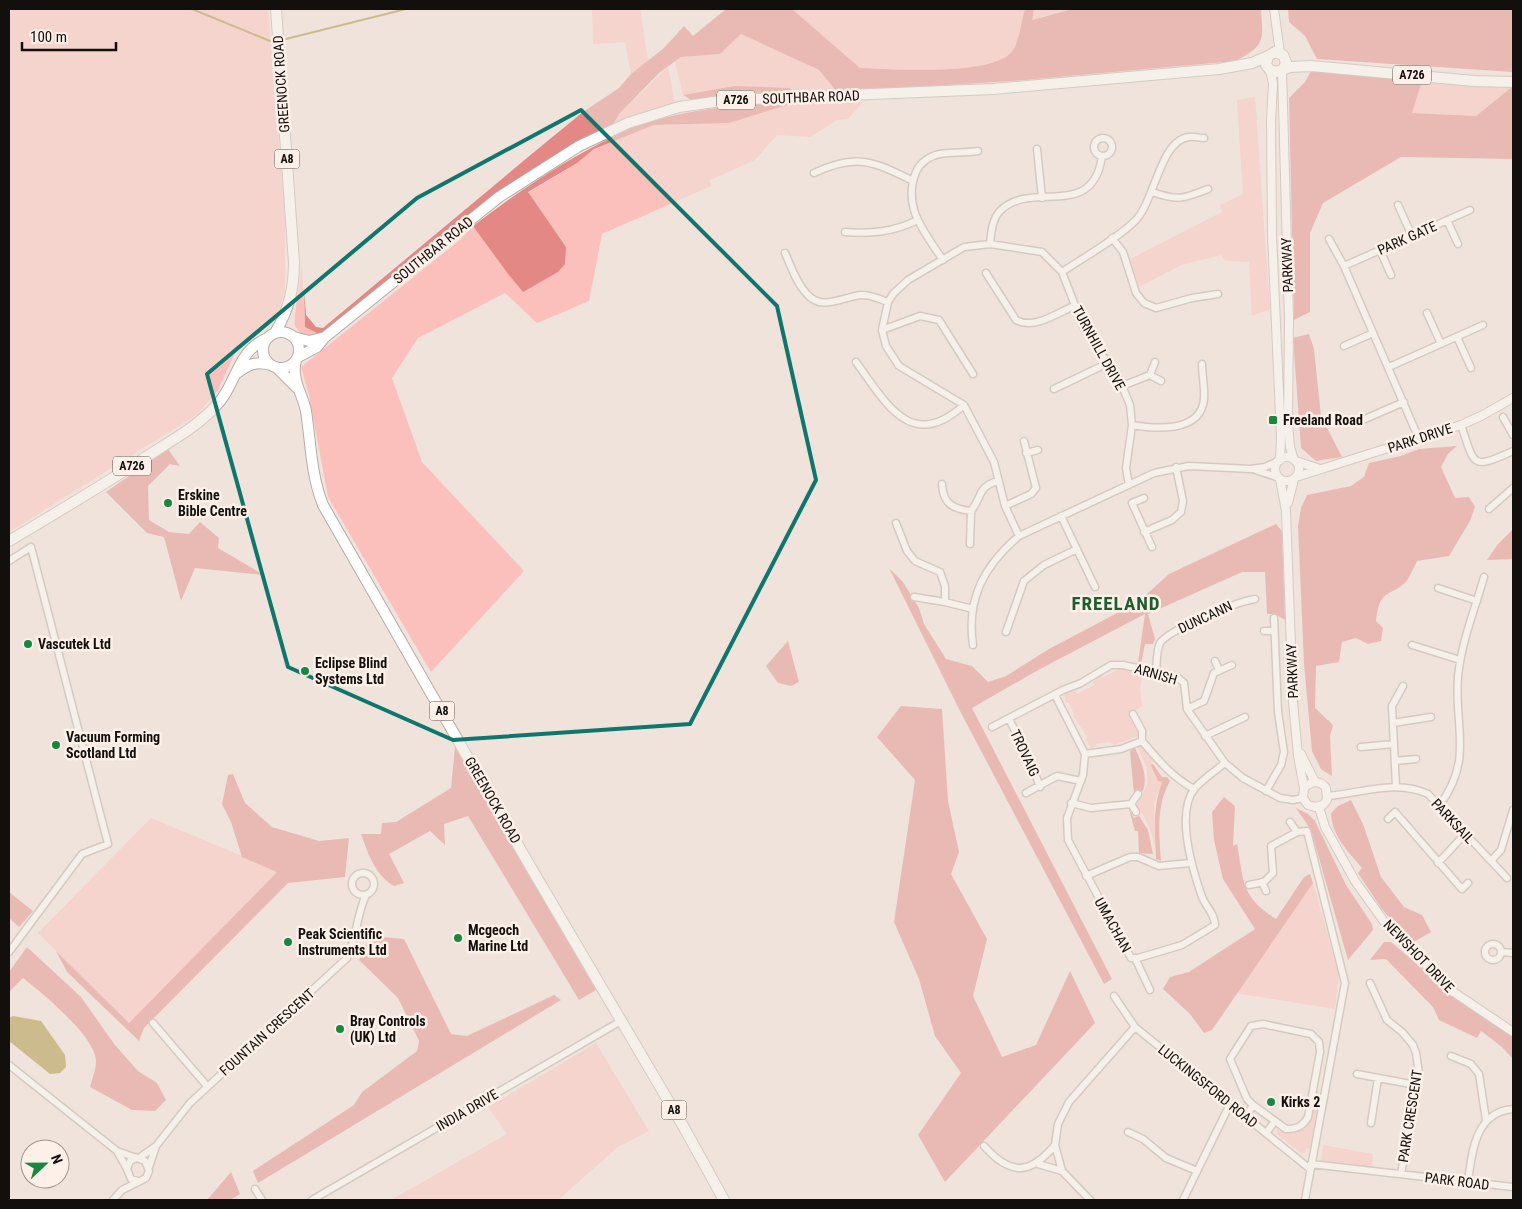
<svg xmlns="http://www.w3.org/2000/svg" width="1522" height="1209" viewBox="0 0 1522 1209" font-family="'Roboto Condensed',sans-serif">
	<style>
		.green { fill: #fbc0bc }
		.forest { fill: #e38884 }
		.water { fill: #a28b2f }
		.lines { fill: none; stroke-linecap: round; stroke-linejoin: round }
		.stream { stroke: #a28b2f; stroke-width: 2 }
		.minor-casing { stroke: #b7aca4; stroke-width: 9 }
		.tertiary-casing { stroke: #b7aca4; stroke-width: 10 }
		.primary-casing { stroke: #b7aca4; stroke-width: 12 }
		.minor { stroke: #fff; stroke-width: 6 }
		.tertiary { stroke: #fff; stroke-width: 8 }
		.primary { stroke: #fff; stroke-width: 10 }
		.marked { fill: none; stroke: #0f766e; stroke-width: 4; stroke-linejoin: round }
		.poi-dot { fill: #18873f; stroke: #fcf0e8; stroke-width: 2 }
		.labels { text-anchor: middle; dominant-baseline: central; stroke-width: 5; stroke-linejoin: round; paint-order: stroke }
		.shield { fill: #fcf0e8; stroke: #58524e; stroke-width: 1 }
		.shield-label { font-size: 12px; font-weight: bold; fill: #120f0c }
		.street-label { font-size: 14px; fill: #120f0c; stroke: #fcf0e8 }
		.poi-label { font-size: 14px; font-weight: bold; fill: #120f0c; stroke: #fcf0e8; text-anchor: start }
		.district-label { font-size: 19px; font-weight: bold; letter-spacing: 1px; fill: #1d5e2f; stroke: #fcf0e8 }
	</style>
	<rect width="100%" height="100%" fill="#efe3db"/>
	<path class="green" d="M9,9H268L285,218V291L277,316L238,346L218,390L198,414L9,532Z
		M592,9H640L648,61L631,74L625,42L593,44Z
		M792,9H1025C1021,21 1020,39 1013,50C996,77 891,69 860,68Z
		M1034,9H1073L1031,20Z
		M741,34L819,70L837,92L796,93L734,86L683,95L675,62L681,57L720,54Z
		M668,67L675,104L612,127L619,114Z
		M1422,81L1513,85V86L1476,116L1411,113Z
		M1255,97L1270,309L1252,316L1249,262L1225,261L1222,255L1181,265L1139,287L1130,259L1222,212L1220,205L1243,194L1237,100Z
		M863,102L848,119L837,120L810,137L777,135L755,160L710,180L711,186L602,234L589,301L537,323L505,293L418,338L392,378L422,462L524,571L431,672L328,497L309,395L301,367L460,240L473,226L508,274L523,292L566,247L528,193L577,163L594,149L654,125L729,123L794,103Z
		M302,264L305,327L321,335L310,339C305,335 298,332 295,326C293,320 301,275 302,264Z
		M1121,668L1142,675L1140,687L1142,706L1129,715L1141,735L1114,745L1110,742L1097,743L1094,748H1091L1086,740L1087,736L1073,716L1074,714L1069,703H1066L1064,693L1074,691L1077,694L1094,685L1093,682L1100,676L1104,677Z
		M1141,745L1153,760L1152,766L1162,782L1154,803L1155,845L1148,824L1137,805L1147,785V768L1137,747Z
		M151,818L278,871L129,1023L38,933Z
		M1313,883L1339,975L1335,1009L1235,993Z
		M596,1043L649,1131L618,1147L558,1200H391L507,1134L488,1107Z
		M1317,1088L1320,1096L1310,1149L1306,1148L1305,1153H1301L1278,1135L1277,1130L1293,1133L1307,1126L1313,1111Z
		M1323,1145L1373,1154L1372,1168L1321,1162Z"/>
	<path class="forest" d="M726,9H792L860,68C891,69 996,77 1013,50C1020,39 1021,21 1025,9H1034L1032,20L1073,9H1261C1263,40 1266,45 1236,61L1012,81L837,92L819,70L741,34L720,54L681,57L659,73L619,114L612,127L554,157L479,206L331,329L321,335L305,327L304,288L306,315L316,327L323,328L539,148L583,112L619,88L631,74L664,48L684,26L693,36Z
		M1288,9H1513V72L1317,59L1305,36L1289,22Z
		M1311,71L1422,81L1412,113L1476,116L1513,86V159L1401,157L1323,203L1310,233V312L1294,320L1289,98L1305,82Z
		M734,86L789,88L796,93L693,101L683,95Z
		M794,103L729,123L654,125L594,149L577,163L528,192L566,247L565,264L558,272L523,292L508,274L473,226C513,196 552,168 597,145C608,139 619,132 630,128C683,109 738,104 794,103Z
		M1309,334L1314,349L1321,416L1342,457L1316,461L1301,448L1293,338Z
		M1457,446L1448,454L1441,467L1455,498L1469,497L1475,507L1470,521L1449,556L1417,561C1414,567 1411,574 1408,579C1394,598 1379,585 1376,621L1383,628L1381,641L1368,644L1356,638L1342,642L1339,662L1316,666L1315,708L1333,725L1330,736L1332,776L1321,769L1312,751L1304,664L1298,526L1301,508L1307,495L1351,486L1364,477L1369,463L1401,456L1419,449Z
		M168,449L180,466L170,464L148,486L149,520L169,532L189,534L200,522L219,538L218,548L264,575L195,568L181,601L164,537L147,533L106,492Z
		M1276,524L1282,531L1285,620L1275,614H1267L1265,572H1242L1148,614L1155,639L1153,644H1145L1141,664L1138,663L1145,614L1040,669L972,708L1112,979L1104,984L960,711L889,568L903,582L919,608L924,624L946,659L972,666L988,682L1006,676L1049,649L1138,602L1169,574Z
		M1513,529V559L1487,560L1498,544Z
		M788,641L799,682L791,686L778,683L766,666Z
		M901,706L942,709L948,801L959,852L951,874L987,939L973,996L1002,1057L1036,1045L1070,971L1095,1023L945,1182L918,1135L961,1073L935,1036L919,979L894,922L915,780L877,737Z
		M455,747L596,990L579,1000L468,816L444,824L445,845L430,831L389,854L404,883L394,886C376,876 368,854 361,834H381L382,823L396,822L451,788Z
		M1135,748C1141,761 1150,780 1141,794L1137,792L1134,794L1130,751Z
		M1153,764L1162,777H1167L1170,781C1156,806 1159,833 1161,861L1156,859C1155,829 1152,811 1162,782L1158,781L1151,765Z
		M233,774L245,803L272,827L319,841L349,838L345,877L288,883L144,1028L139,1041L67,972L56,951L129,1023L277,872L242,857L231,822L222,804L228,775Z
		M1224,797L1235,806L1233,846L1237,844C1244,882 1241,897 1276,919L1304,877L1310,874L1313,883L1212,1030L1204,1033L1190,1014L1163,989L1170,977L1189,972L1255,929L1223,879L1214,840L1212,812Z
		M1351,800L1363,824L1381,877L1404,907L1422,915L1431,932L1412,943L1381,908L1358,873L1362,868C1347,850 1332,836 1331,813L1338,806Z
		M1296,808L1308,814L1315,821L1346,885L1372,924L1373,930L1348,960L1311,830Z
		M1129,809L1134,818L1139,816L1148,830L1153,854L1139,853L1138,831H1135Z
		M9,892L33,911L19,927L9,918Z
		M371,936L404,939L451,1034L467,1036L554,995L561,1000L258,1183L253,1171L354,1105L362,1092L417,1051L419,1041L398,998L359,960Z
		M1384,942H1391L1459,1000L1513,1033V1059L1502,1047L1481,1031L1477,1038L1439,1020L1433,1007L1386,959L1370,960Z
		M27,947L81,997L115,1045L138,1071L157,1083L166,1100L155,1111L132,1110L90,1087C92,1080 96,1069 96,1061C96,1037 41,992 23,978L9,992V972Z
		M231,1172L240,1194L230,1200H207Z"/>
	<path class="water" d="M13,1016L41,1021L65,1055L66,1067L60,1073L50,1074L9,1041V1018Z"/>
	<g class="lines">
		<path class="stream" d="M192,9L270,41H275
			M282,40L406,9"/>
		<defs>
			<path id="minor" d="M1094 147a9 9 0 1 1 18 0a9 9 0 1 1-18 0Z
				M1037,149L1042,198
				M814,173C856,153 873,161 913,181
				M1152,192C1178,201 1183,199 1208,189
				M1398,205L1412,236
				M1447,220L1458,244
				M845,232C872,234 893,232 918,220
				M1112,238L1123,252L1136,293L1144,303L1156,308L1192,298L1218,294
				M1329,239L1344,266L1419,439
				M990,244C991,234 992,219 1000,211C1031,179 1093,222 1102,156
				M1380,250L1391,275
				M785,253C791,266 796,283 807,294C822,312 844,296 862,295C872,295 879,299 888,302
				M943,260C924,232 902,206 916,172C920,163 929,156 940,154C952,152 965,153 978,151
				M1344,266L1470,210
				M1062,272C1086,256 1114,241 1135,221C1155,201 1160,140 1189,137C1194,136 1199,138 1204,138
				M986,273L1016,320C1034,330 1057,313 1074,306
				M1427,313L1441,344
				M882,330L920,316L939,320L973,374
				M1457,337L1471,368
				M1344,346L1373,333
				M856,362C886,403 911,453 964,405
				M1389,367L1483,325
				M1150,375L1161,381
				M1122,386L1150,375L1155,362
				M1054,389L1108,363
				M1503,417L1513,435
				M1358,422L1404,402
				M1132,425C1155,429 1201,433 1204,399C1205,388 1202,375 1202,364
				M1461,425C1475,466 1471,470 1513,451
				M1026,453L1038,450
				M1255,470L1277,477
				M942,484C943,504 953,509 971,511C983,496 977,487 998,481
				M1144,498L1132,503L1152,547
				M1005,506L1031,494L1036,488L1024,441
				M1489,509L1513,488
				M1061,516L1095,587
				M896,523L907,551L915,561L940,572L945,586V602L973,609
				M1144,532L1172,520L1181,512L1183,501L1176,467
				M1019,536L1005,506L994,462L964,405L899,366L886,346L882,330L888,302L893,294L908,280L964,247L990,244L1042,252L1062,272L1083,326L1095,346L1117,374L1130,405L1132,425L1126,468L1129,485
				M970,544L971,511
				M9,561L31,547L108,844L82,854L9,952
				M1438,588L1477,601
				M914,597L945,602
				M1264,631H1274
				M1006,632L1024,581L1044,565L1077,549
				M973,645C966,598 985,565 1019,536L1154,473L1189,466L1251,469L1265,467L1278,461
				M1412,645L1460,660
				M1215,661L1219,670
				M1156,674C1157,665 1156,651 1160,643C1168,630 1239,601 1255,599
				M1055,695L1085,754L1083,775L1067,818L1068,840L1131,958H1138L1182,945L1215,925C1215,914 1206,907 1202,897C1193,871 1175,813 1195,788C1203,779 1215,771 1225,763
				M1187,709L1204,701L1214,673L1232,665
				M1133,714L1142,731V741
				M1009,719L1031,762L1040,787
				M1393,723L1431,717
				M992,727L1063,690L1081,683L1111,665H1123L1177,677L1184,683L1187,709L1225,763L1243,778L1280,798L1293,800L1303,798
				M1205,736L1245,717
				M1361,747L1394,744
				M1085,754L1121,749L1142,741C1159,761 1172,777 1194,789
				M1395,761L1416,759
				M1396,786L1392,706L1403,686
				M1266,791L1281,765L1284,752L1278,712L1274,618
				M1026,793L1057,776L1081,781
				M1328,796C1362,793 1396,779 1428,794L1507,878
				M1071,803L1091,808L1131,804
				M1439,806C1474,760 1454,727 1458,677C1461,643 1475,609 1484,577
				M1136,812L1131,804L1138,794
				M1388,819L1395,812L1462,889L1468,883
				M1290,822L1297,832
				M1491,861L1501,850L1513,810
				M1438,863L1465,834
				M352 884a11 11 0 1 1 22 0a11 11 0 1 1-22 0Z
				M1086,876L1130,857H1138L1159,866L1190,863
				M1262,882L1266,891
				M1249,885L1264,882L1273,873L1271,846L1297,832L1307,831L1345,983L1305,1200
				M1485 952a8 8 0 1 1 16 0a8 8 0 1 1-16 0Z
				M1502,952L1513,953
				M1135,958L1150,990
				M1370,983L1387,1020L1402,1032L1413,1045L1416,1053L1419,1073L1401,1174
				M1114,996L1135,1027L1310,1169
				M153,1023L207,1086
				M1451,1056L1471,1064L1479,1074L1486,1120
				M9,1065L117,1151L145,1161L149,1171L146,1178L122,1190L113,1200
				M1357,1074L1416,1085
				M1246,1116L1253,1105L1247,1099L1230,1059L1251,1026L1263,1024L1311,1034L1319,1042L1320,1052L1308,1117C1303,1126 1297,1129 1286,1129L1253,1105
				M1371,1123L1378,1078
				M1128,1132L1143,1139L1166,1158L1197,1171
				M1266,1133L1275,1121
				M984,1146C1011,1176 1030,1175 1055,1145
				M117,1151L127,1169
				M136,1158L130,1161L127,1169L131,1179L138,1181
				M139,1158L156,1146
				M1038,1164L1062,1171
				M1311,1164L1513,1187
				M149,1167L156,1146L190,1103L347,958C357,938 356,916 366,895
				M1468,1182C1472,1152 1475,1112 1513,1109
				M255,1189L262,1200
				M312,1200L621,1021
				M1090,1200L1062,1171L1055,1145L1058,1124L1069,1102L1135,1027
				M1183,1200L1230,1104"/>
			<path id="tertiary" d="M1274,9L1280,53
				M1270,70L1273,83L1271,120L1272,235L1281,437L1280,460
				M1282,70L1289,319L1288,423L1290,447L1294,460
				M1275 469a12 12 0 1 1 24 0a12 12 0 1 1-24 0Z
				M1296,461L1320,469
				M1296,477L1461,425L1481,416L1513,398
				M1280,479L1286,511L1293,702L1298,756L1304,788L1303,798L1308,805L1315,807L1323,805L1327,800L1326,788C1320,780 1311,781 1304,788
				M1288,503L1294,479
				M1301,754L1315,782
				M1319,807L1325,827L1355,881L1388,927L1452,991L1513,1032"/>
			<path id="primary" d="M1284,68L1286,62L1283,55L1275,52L1268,56L1266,65L1270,70L1276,72L1290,67L1311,66L1474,81L1513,82
				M263 350a18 18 0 1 1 36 0a18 18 0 1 1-36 0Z
				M275,333C289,309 294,289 294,262L276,9
				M294,337L309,341L325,337
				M298,357L317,347L325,337L499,197L579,146L628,123L679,107L728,100L993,89L1219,69L1252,63L1268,56
				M296,360C291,380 302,392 306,411C311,444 311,475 323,505L530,866L682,1124L724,1200
				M276,367L297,388
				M237,373C249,364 256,361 271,365
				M9,541C56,513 103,485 149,455C171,441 196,427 214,408C237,386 236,350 268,338"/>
		</defs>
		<use href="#minor" class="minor-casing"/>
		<use href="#tertiary" class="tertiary-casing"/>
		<use href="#primary" class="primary-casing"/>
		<use href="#minor" class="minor"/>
		<use href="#tertiary" class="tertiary"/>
		<use href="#primary" class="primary"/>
	</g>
	<path d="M0 0H1522V1209H0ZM581,110L777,306L816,480L690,724L453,740L288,667L207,374L417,198Z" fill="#efe3db" fill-opacity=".55" fill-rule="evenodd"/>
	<path class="marked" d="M581,110L777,306L816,480L690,724L453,740L288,667L207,374L417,198Z"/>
	<g class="poi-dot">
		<rect x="1268" y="415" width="10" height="10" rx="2.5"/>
		<circle cx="168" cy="503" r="5"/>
		<circle cx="28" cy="644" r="5"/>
		<circle cx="305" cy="671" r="5"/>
		<circle cx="56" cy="745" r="5"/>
		<circle cx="458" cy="938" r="5"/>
		<circle cx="288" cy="942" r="5"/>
		<circle cx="340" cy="1029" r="5"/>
		<circle cx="1271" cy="1102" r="5"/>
	</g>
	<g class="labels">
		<g class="shield">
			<rect x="1393" y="65.5" width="38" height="19" rx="4"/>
			<rect x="717" y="90.5" width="38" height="19" rx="4"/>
			<rect x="274.5" y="149.5" width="25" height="19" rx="4"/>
			<rect x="113" y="456.5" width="38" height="19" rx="4"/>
			<rect x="429.5" y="701.5" width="25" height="19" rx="4"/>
			<rect x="661.5" y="1100.5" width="25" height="19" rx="4"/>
		</g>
		<g class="shield-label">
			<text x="1412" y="75">A726</text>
			<text x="736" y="100">A726</text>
			<text x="287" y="159">A8</text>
			<text x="132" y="466">A726</text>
			<text x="442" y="711">A8</text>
			<text x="674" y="1110">A8</text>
		</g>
		<g class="street-label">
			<text transform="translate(281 84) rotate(-94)">GREENOCK ROAD</text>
			<text transform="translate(811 97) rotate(-2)">SOUTHBAR ROAD</text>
			<text transform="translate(1407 238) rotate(-24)">PARK GATE</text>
			<text transform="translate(433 250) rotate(-39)">SOUTHBAR ROAD</text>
			<text transform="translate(1287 265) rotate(-92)">PARKWAY</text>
			<text transform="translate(1099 348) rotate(61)">TURNHILL DRIVE</text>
			<text transform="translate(1420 438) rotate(-18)">PARK DRIVE</text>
			<text transform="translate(1205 617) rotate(-25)">DUNCANN</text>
			<text transform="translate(1292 671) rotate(-92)">PARKWAY</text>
			<text transform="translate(1156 674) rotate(16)">ARNISH</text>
			<text transform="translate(1025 753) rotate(65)">TROVAIG</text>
			<text transform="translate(493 800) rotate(60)">GREENOCK ROAD</text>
			<text transform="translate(1453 821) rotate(47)">PARKSAIL</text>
			<text transform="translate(1113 925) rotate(61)">UMACHAN</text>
			<text transform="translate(1419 956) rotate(46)">NEWSHOT DRIVE</text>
			<text transform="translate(267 1032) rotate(-42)">FOUNTAIN CRESCENT</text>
			<text transform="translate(1208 1086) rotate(39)">LUCKINGSFORD ROAD</text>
			<text transform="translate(467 1110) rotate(-30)">INDIA DRIVE</text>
			<text transform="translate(1410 1116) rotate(-81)">PARK CRESCENT</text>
			<text transform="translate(1457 1181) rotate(7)">PARK ROAD</text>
		</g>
		<g class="poi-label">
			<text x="1283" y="420">Freeland Road</text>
			<text x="178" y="495">Erskine<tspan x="178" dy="16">Bible Centre</tspan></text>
			<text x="38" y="644">Vascutek Ltd</text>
			<text x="315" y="663">Eclipse Blind<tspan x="315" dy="16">Systems Ltd</tspan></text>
			<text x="66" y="737">Vacuum Forming<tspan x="66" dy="16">Scotland Ltd</tspan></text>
			<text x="468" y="930">Mcgeoch<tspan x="468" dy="16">Marine Ltd</tspan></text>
			<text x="298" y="934">Peak Scientific<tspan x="298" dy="16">Instruments Ltd</tspan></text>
			<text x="350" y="1021">Bray Controls<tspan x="350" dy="16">(UK) Ltd</tspan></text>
			<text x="1281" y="1102">Kirks 2</text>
		</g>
		<g class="district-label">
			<text x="1116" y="603">FREELAND</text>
		</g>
	</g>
	<rect width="1522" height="1209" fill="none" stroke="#120f0c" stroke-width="20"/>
	<g transform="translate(45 1164) rotate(68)"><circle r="24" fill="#fcf0e8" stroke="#9e9690"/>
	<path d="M0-4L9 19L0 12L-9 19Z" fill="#18873f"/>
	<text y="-8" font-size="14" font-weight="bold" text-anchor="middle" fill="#120f0c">N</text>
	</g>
	<path d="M22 42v8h94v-8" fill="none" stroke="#120f0c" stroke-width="2.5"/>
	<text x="30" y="42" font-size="15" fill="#120f0c" stroke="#fcf0e8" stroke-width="4" paint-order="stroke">100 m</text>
</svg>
